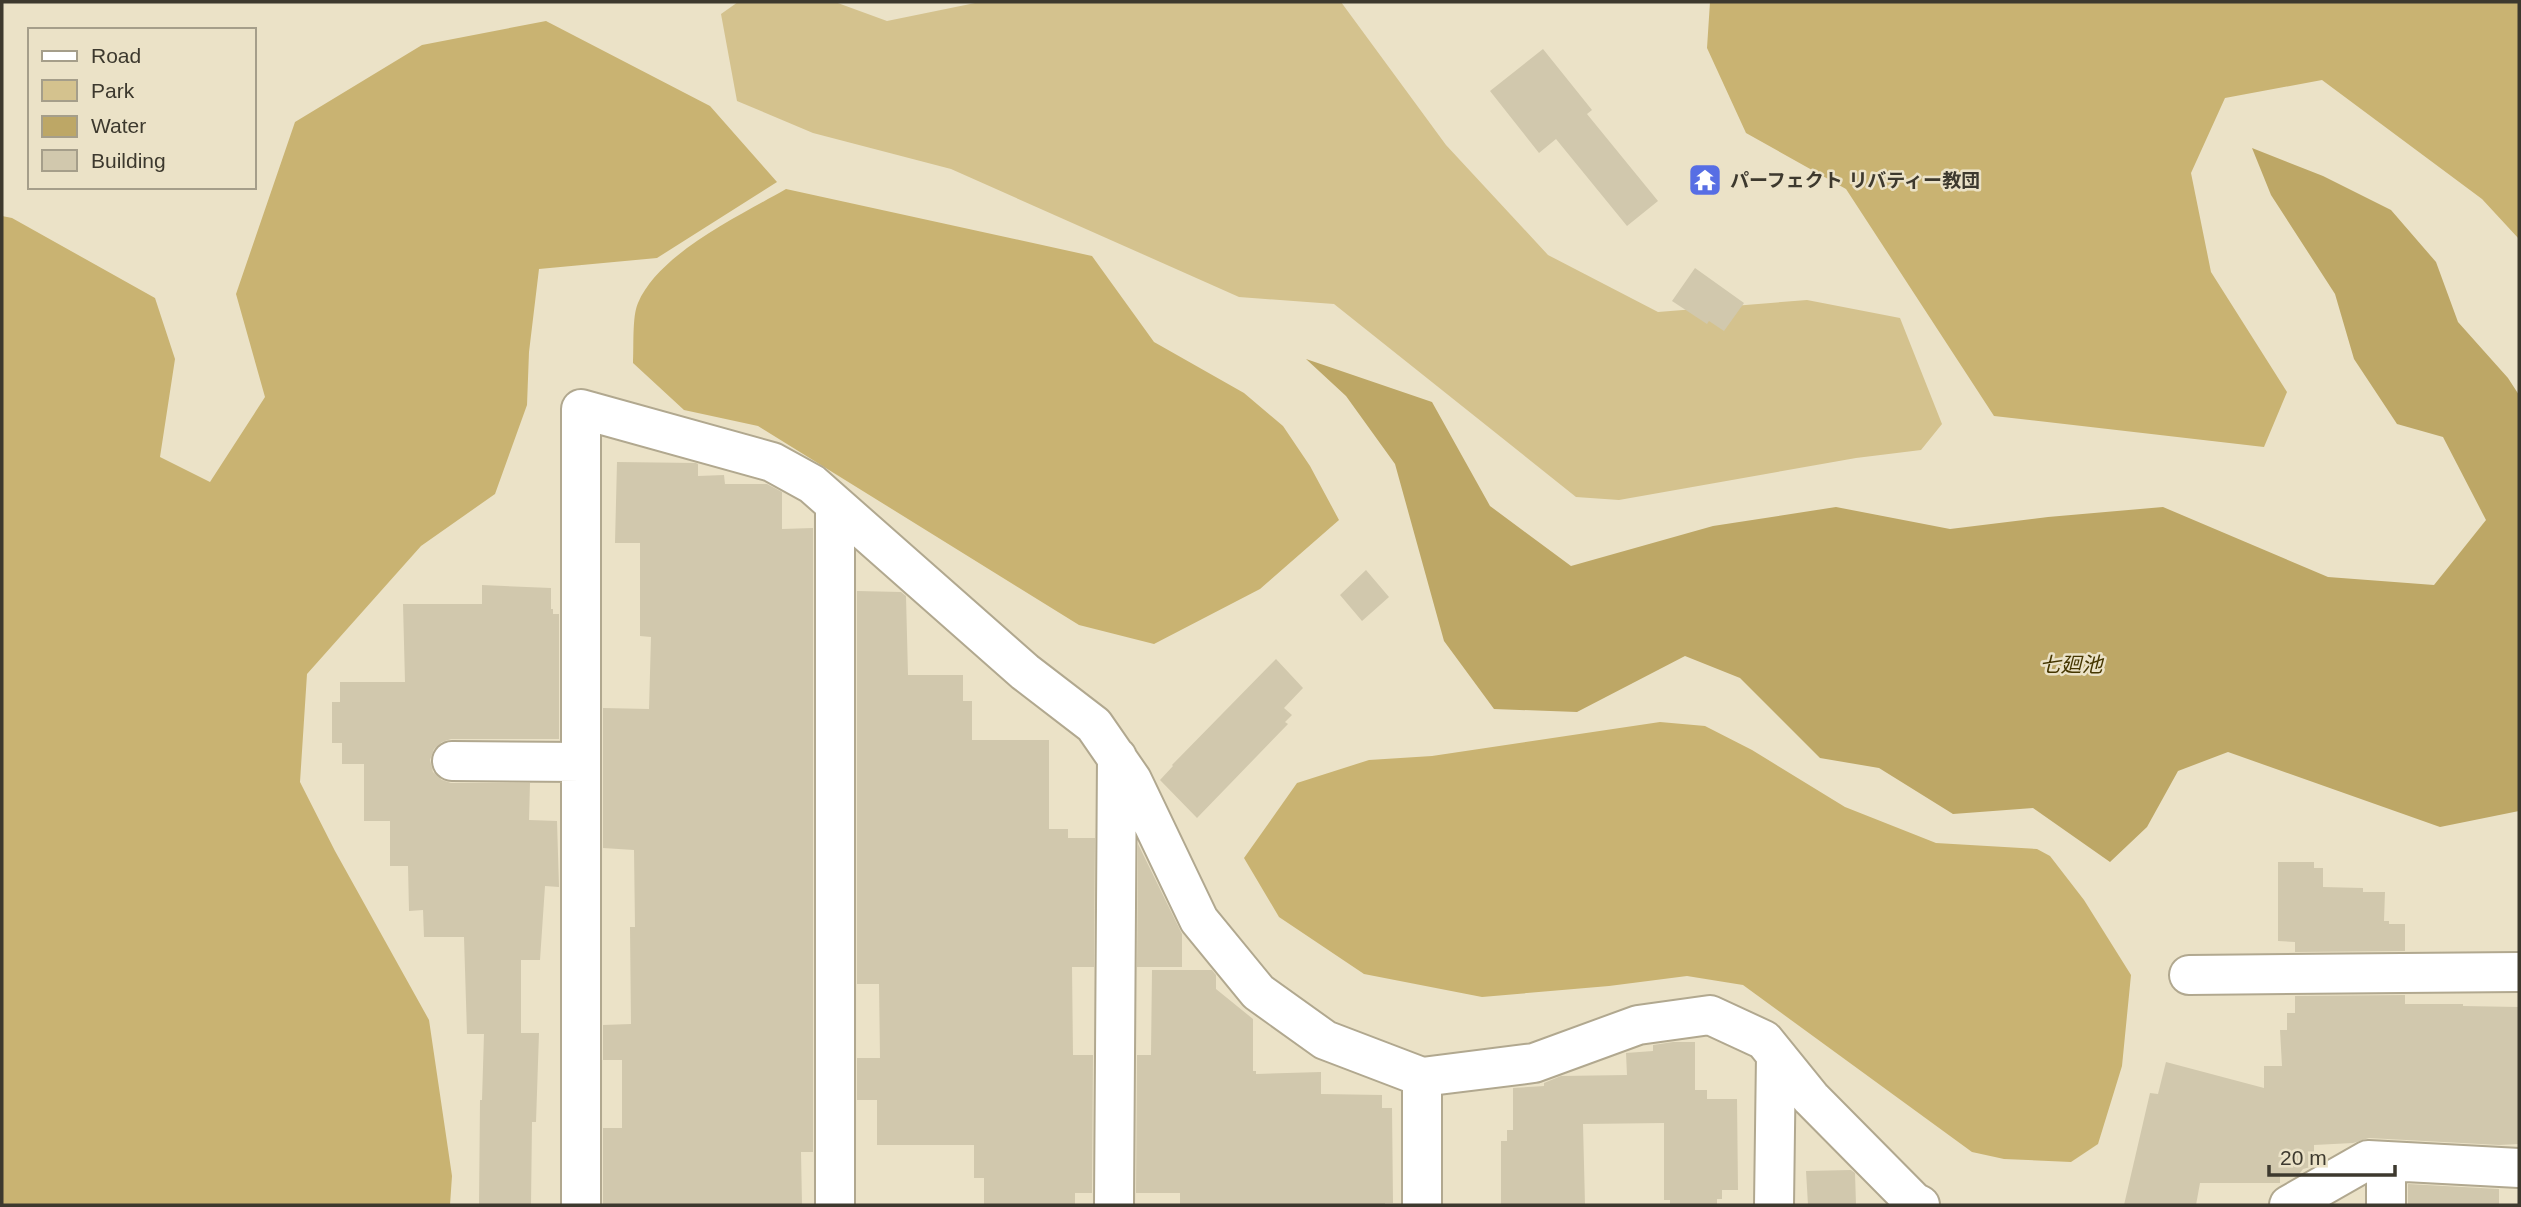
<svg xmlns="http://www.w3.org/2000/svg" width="2521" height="1207" viewBox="0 0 2521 1207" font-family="Helvetica,'Noto Sans JP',sans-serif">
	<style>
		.green { fill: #d4c28e }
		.forest { fill: #c9b372 }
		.water { fill: #bda766 }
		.building { fill: #d1c8ad }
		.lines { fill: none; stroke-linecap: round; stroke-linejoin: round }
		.minor-casing { stroke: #b1a88f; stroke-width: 42 }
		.minor { stroke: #fff; stroke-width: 38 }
		.labels { text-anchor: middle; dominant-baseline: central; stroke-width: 5; stroke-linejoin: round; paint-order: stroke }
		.poi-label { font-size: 19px; font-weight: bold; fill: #3d392e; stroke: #ebe2c7; text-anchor: start }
		.water-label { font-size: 21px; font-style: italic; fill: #453600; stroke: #ebe2c7 }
	</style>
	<rect width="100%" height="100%" fill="#ebe2c7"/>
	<path class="green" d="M738,2H835L887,21L980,2H1341L1446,145L1548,255L1658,312L1807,300L1900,318L1942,424L1921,450L1856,458L1619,500L1576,497L1334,304L1239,297L951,169L813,133L737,101L721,14Z"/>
	<path class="forest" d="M1710,2H2519V239L2482,199L2322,80L2225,98L2191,173L2211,272L2287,392L2264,447L1994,416L1846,189L1746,133L1707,48Z
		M546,21L710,106L777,182L657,258L539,269L529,352L527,405L495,494L421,546L307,674L300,782L335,851L429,1020L452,1176L450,1205H2V216L12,218L155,298L175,359L160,457L210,482L265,397L236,294L295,122L422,45Z
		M786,189L1092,256L1154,342L1244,393L1283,426L1310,466L1339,520L1260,589L1154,644L1079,625L758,426L684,410L633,363C634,347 632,316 638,303C659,253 741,215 786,189Z
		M1660,722L1705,726L1752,750L1845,807L1936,843L2037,849L2050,856L2084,900L2131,975L2122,1066L2098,1144L2071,1162L2004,1159L1972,1152L1743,985L1687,976L1609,986L1482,997L1364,974L1279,917L1244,858L1297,783L1369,760L1432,756Z"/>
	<path class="water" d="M2252,148L2323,176L2391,210L2436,262L2458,322L2508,378L2519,395V811L2440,827L2228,752L2178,771L2147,827L2110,862L2033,808L1953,814L1879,768L1820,758L1740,678L1685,656L1577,712L1494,709L1444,641L1395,464L1346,396L1306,359L1432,402L1490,506L1571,566L1713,526L1836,507L1950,529L2048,517L2163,507L2328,577L2434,585L2486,520L2443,437L2397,424L2354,359L2335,294L2271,195Z"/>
	<path class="building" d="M1543,49L1592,110L1587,114L1658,201L1627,226L1556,139L1539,153L1490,91Z
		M1695,268L1744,303L1724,331L1709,321L1707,324L1672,301Z
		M617,462L696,463L698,464V476L724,475L725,484H767L782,492V529L813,528V1152H801L802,1205H603V1128H622V1060H603V1025L631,1024L630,927H635L634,850L603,848V708L649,709L651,637L640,636V543H615Z
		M1366,570L1389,597L1362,621L1340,595Z
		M482,585L551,588V609H553V614H559V739H451L442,742L434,749L430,760L433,772L442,780L451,783H530L529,820L557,821L559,887L545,886L540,960H521V1033H539L536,1122H532L531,1205H479L480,1100H482L484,1034H467L464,937H424L423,910L409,911L408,866H390V821H364V764H342V743H332V702H340V682H405L403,604H482Z
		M857,591L901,592L906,596L908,675H963V701H972V740H1049V829H1068V838H1095L1094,967H1072L1073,1055H1093L1092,1193H1075V1205H984V1178H974V1145H877V1100H857V1058H880L879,984H857Z
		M1276,659L1303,688L1284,708L1292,715L1285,722L1288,724L1197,818L1160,780L1173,766L1172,765Z
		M1138,844L1182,934V967H1137Z
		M2278,862H2314V868H2323V887L2363,888V892H2385L2384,921H2389V924H2405V951L2295,952V942L2278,941Z
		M1152,970H1212L1216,975V989L1253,1019V1071H1256V1074L1321,1072V1094L1382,1095V1108H1392L1393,1203H1385V1205H1180V1193H1136L1137,1055H1151Z
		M2405,995V1004H2463V1006L2519,1007V1144L2499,1145L2369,1138L2353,1143L2314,1145V1166L2303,1169L2300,1173H2280V1183H2200L2196,1205H2124L2150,1093L2158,1094L2166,1062L2264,1088V1066H2282L2280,1030H2287V1013H2295V996Z
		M1673,1042H1695V1090H1707V1099H1737L1738,1190H1722V1199H1717V1205H1670V1200H1664V1123L1583,1124L1585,1205H1501V1141H1507V1130H1513V1088L1544,1086V1083L1561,1076L1627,1075L1626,1053L1653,1051V1045Z
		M1851,1170L1855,1173L1856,1205H1808L1806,1171Z
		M2408,1184L2499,1189V1205H2408Z"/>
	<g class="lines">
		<defs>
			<path id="minor" d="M452,761L581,762
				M2189,975L2519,972
				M581,1205V409L772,462L812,484L1025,672L1094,725L1132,780L1199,920L1258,992L1325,1040L1422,1077L1534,1063L1638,1025L1710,1015L1764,1040L1811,1098L1914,1202L1920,1205
				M835,1205V505
				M1114,1205L1117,757
				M1422,1205V1077
				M1774,1205L1776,1055
				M2289,1205L2368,1160L2519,1168
				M2386,1205V1161"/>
		</defs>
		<use href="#minor" class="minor-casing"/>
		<use href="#minor" class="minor"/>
	</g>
	<defs>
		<symbol id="temple-square" viewBox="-11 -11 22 22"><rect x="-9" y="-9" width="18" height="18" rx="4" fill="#576ee4" stroke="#ebe2c7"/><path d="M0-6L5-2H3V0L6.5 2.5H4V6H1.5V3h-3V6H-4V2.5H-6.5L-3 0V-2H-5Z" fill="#fff"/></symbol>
	</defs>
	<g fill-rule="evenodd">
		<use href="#temple-square" x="1686" y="161" width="38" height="38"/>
	</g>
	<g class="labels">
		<g class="poi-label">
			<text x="1730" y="180">パーフェクト リバティー教団</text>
		</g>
		<g class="water-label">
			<text x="2071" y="664">七廻池</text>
		</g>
	</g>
	<rect width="2521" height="1207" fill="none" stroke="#3d392e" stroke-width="7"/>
	<rect x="28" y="28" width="228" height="161" fill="#ebe2c7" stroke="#a59e8a" stroke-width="2"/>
	<rect x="42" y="51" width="35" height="10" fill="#ffffff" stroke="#a59e8a" stroke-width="2"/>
	<text x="91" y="63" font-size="21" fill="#3d392e">Road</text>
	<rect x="42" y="80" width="35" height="21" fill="#d4c28e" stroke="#a59e8a" stroke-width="2"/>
	<text x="91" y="98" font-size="21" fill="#3d392e">Park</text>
	<rect x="42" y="116" width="35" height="21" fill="#bda766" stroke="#a59e8a" stroke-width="2"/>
	<text x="91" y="133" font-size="21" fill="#3d392e">Water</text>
	<rect x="42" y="150" width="35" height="21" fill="#d1c8ad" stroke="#a59e8a" stroke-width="2"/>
	<text x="91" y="168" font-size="21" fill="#3d392e">Building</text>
	<path d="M2269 1165v10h126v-10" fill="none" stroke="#3d392e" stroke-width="3.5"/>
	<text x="2280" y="1165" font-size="21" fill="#3d392e" stroke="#ebe2c7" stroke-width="5" paint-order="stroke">20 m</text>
</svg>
